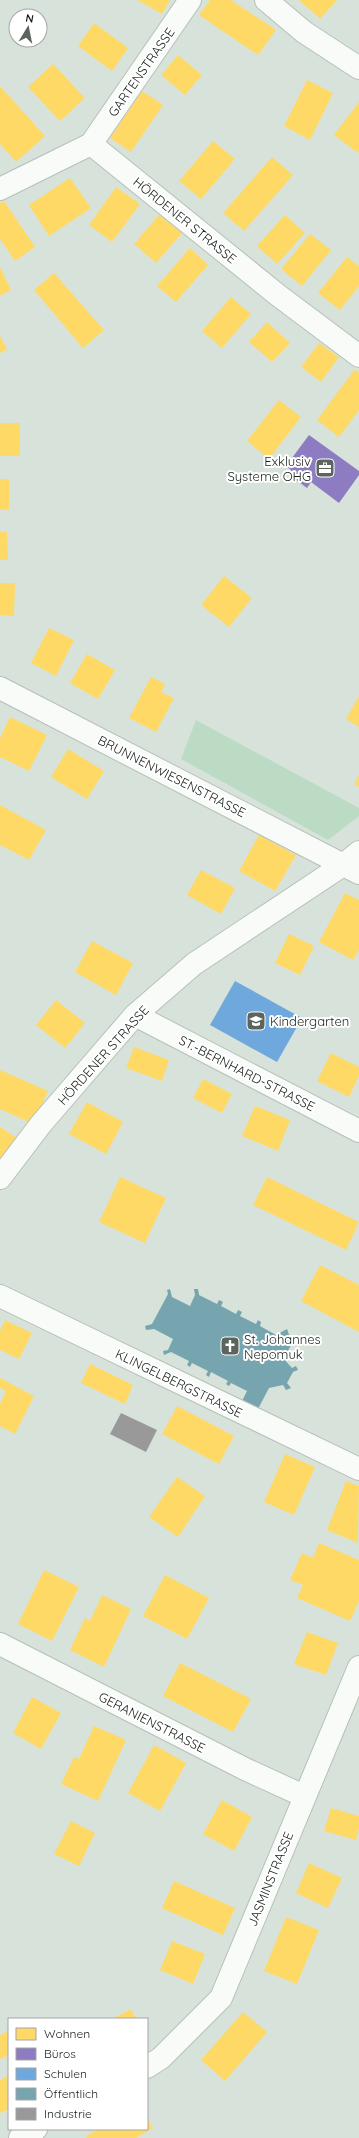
<svg xmlns="http://www.w3.org/2000/svg" width="359" height="2138" viewBox="0 0 359 2138" font-family="Quicksand,sans-serif">
	<style>
		.green { fill: #bcdbc4 }
		.homes { fill: #ffd966 }
		.offices { fill: #8e7cc3 }
		.schools { fill: #6fa8dc }
		.public { fill: #76a5af }
		.industry { fill: #999 }
		.lines { fill: none; stroke-linecap: round; stroke-linejoin: round }
		.minor-casing { stroke: #b6c0b8; stroke-width: 24 }
		.minor { stroke: #f9fbf9; stroke-width: 22 }
		.labels { text-anchor: middle; dominant-baseline: central; stroke-width: 4; stroke-linejoin: round; paint-order: stroke }
		.street-label { font-size: 13px; fill: #18201a; stroke: #fff }
		.poi-label { font-size: 13px; fill: #18201a; stroke: #fff; text-anchor: start }
	</style>
	<rect width="100%" height="100%" fill="#d7e3da"/>
	<path class="green" d="M196,720L359,808V816L328,840L181,759Z"/>
	<path class="homes" d="M137,0H170L162,14Z
		M210,0H231L276,30L258,55L199,15Z
		M299,0H337L320,19Z
		M94,23L128,48L112,71L78,46Z
		M178,55L202,75L185,95L161,75Z
		M53,64L85,98L60,121L28,87Z
		M307,80L333,93L310,140L284,126Z
		M0,86L45,136L16,162L0,144Z
		M142,91L163,105L131,152L110,138Z
		M359,102V152L358,153L334,135Z
		M213,141L235,159L201,199L179,181Z
		M272,157L293,175L244,231L223,213Z
		M70,178L91,208L49,236L29,205Z
		M116,187L140,204L112,242L89,225Z
		M4,201L35,247L15,261L0,239V203Z
		M159,215L182,233L156,263L134,244Z
		M285,215L305,233L277,264L257,246Z
		M310,234L331,250L302,286L281,269Z
		M190,248L208,265L176,302L157,286Z
		M347,257L359,266V286L340,310L318,293Z
		M0,267L11,290L0,296Z
		M54,273L104,330L83,348L34,290Z
		M231,297L251,314L222,348L202,331Z
		M267,322L290,343L272,362L249,342Z
		M0,336L7,349L0,353Z
		M319,343L339,357L321,382L301,367Z
		M355,369L359,373V410L339,437L317,420Z
		M279,400L301,417L269,459L247,441Z
		M0,423H20V456H0Z
		M0,479H9V510L0,509Z
		M0,532H7L8,560H0Z
		M224,576L252,598L229,627L201,605Z
		M0,583H15L14,616L0,615Z
		M49,628L74,640L56,676L31,663Z
		M87,654L115,670L98,699L70,683Z
		M151,677L165,684L161,692L174,698L156,732L129,718Z
		M359,696V727L346,719Z
		M10,717L47,735L29,771L0,757V738Z
		M68,749L104,771L87,799L51,777Z
		M359,775V787L354,784Z
		M0,805L46,830L29,860L0,845Z
		M259,835L296,855L275,891L239,871Z
		M201,870L235,888L221,914L187,895Z
		M345,893L359,900V950L353,960L319,942Z
		M289,934L314,946L300,975L275,963Z
		M92,941L133,963L116,995L75,972Z
		M56,1000L85,1023L65,1048L36,1025Z
		M134,1047L169,1060L162,1081L126,1068Z
		M331,1053L359,1067V1076L349,1097L317,1081Z
		M0,1070L48,1091L33,1124L0,1109Z
		M203,1079L232,1094L222,1113L193,1098Z
		M87,1102L123,1122L106,1154L69,1134Z
		M255,1106L290,1120L278,1151L242,1136Z
		M0,1127L17,1138L0,1162Z
		M120,1177L166,1198L145,1243L99,1222Z
		M267,1177L359,1222L346,1250L253,1205Z
		M320,1265L359,1285V1332L301,1301Z
		M5,1320L32,1333L19,1359L0,1350V1331Z
		M90,1364L133,1385L125,1404L81,1383Z
		M0,1378L34,1396L15,1434L0,1426V1404L6,1391L0,1388Z
		M177,1406L234,1436L219,1464L162,1434Z
		M285,1454L315,1467L294,1515L264,1502Z
		M177,1477L205,1496L178,1537L149,1517Z
		M346,1481L359,1486L358,1543L327,1530Z
		M319,1543L359,1560V1601L350,1621L297,1598L303,1585L290,1580L302,1553L313,1558Z
		M44,1570L79,1587L52,1641L18,1624Z
		M165,1575L209,1598L187,1639L143,1616Z
		M102,1595L131,1609L104,1667L70,1650L85,1618L90,1621Z
		M307,1632L338,1643L326,1675L294,1664Z
		M180,1663L251,1699L233,1732L163,1696Z
		M32,1697L61,1713L41,1749L13,1733Z
		M94,1726L126,1740L98,1801L61,1784L74,1757L79,1759Z
		M154,1745L186,1763L160,1811L128,1793Z
		M222,1800L252,1817L234,1851L203,1834Z
		M331,1808L359,1816V1829L356,1840L324,1831Z
		M71,1821L95,1833L79,1866L54,1854Z
		M309,1863L342,1878L328,1908L296,1893Z
		M174,1881L235,1908L223,1935L162,1908Z
		M286,1917L319,1930L297,1984L264,1971Z
		M172,1941L205,1954L193,1984L160,1970Z
		M131,2009L136,2019H112Z
		M243,2012L267,2032L225,2081L201,2060Z
		M8,2031L9,2055L0,2059V2035Z
		M9,2075V2109L0,2113V2080Z
		M147,2118L153,2128L136,2138H87L86,2136L99,2129H147Z"/>
	<path class="offices" d="M309,435L359,471V475L339,503L311,482L307,488L288,474L291,470L286,466Z"/>
	<path class="schools" d="M235,981L302,1018L277,1062L210,1025Z"/>
	<path class="public" d="M170,1289L172,1297L190,1306L195,1295L194,1289H198L199,1295L217,1304L219,1300L223,1302L221,1306L236,1314L238,1310L242,1312L240,1316L256,1324L258,1320L261,1322L260,1326L276,1335L287,1329L292,1343L284,1359L292,1368L296,1366L298,1370L293,1372L287,1383L291,1388L286,1390L283,1385L269,1388L258,1409L242,1401L247,1391L231,1383L229,1386L226,1384L228,1381L211,1372L209,1377L206,1375L208,1371L192,1363L190,1367L187,1365L189,1361L171,1352L164,1355L163,1351L168,1350L173,1339L154,1329L146,1330L145,1326L152,1324L168,1294L167,1290Z"/>
	<path class="industry" d="M121,1413L157,1430L146,1452L110,1434Z"/>
	<g class="lines">
		<defs>
			<path id="minor" d="M266,0L304,32L359,68
				M91,144L190,0
				M0,189L91,144L279,296L359,356
				M0,688L359,873
				M135,1015L359,1131
				M0,1178L41,1124L135,1015L194,964L343,865L359,852
				M0,1296L359,1469
				M0,1644L245,1769L304,1796
				M147,2067L161,2058L221,1998L359,1667
				M20,2138L36,2129"/>
		</defs>
		<use href="#minor" class="minor-casing"/>
		<use href="#minor" class="minor"/>
	</g>
	<defs>
		<symbol id="office-square" viewBox="-11 -11 22 22"><rect x="-9" y="-9" width="18" height="18" rx="4" fill="#5b645d" stroke="#fff"/><path d="M-6-3h4V-5.5h4V-3h4V5H-6ZM-1-4.5V-3h2v-1.5ZM-6 0V1H6V0Z" fill="#fff"/></symbol>
		<symbol id="school-square" viewBox="-11 -11 22 22"><rect x="-9" y="-9" width="18" height="18" rx="4" fill="#5b645d" stroke="#fff"/><path d="M0-5L7-2L0 1L-7-2ZM-4 1L0 2.5L4 1V4Q0 6-4 4Z" fill="#fff"/></symbol>
		<symbol id="church-square" viewBox="-11 -11 22 22"><rect x="-9" y="-9" width="18" height="18" rx="4" fill="#5b645d" stroke="#fff"/><path d="M-1.2-6h2.4v3.5h3.3v2.4h-3.3V6h-2.4V-.1h-3.3v-2.4h3.3Z" fill="#fff"/></symbol>
	</defs>
	<g fill-rule="evenodd">
		<use href="#office-square" x="314" y="457" width="22" height="22"/>
		<use href="#school-square" x="245" y="1010" width="22" height="22"/>
		<use href="#church-square" x="219" y="1335" width="22" height="22"/>
	</g>
	<g class="labels">
		<g class="street-label">
			<text transform="translate(141 72) rotate(-55)">GARTENSTRASSE</text>
			<text transform="translate(185 220) rotate(39)">HÖRDENER STRASSE</text>
			<text transform="translate(172 776) rotate(27)">BRUNNENWIESENSTRASSE</text>
			<text transform="translate(103 1055) rotate(-48)">HÖRDENER STRASSE</text>
			<text transform="translate(247 1073) rotate(27)">ST.-BERNHARD-STRASSE</text>
			<text transform="translate(179 1383) rotate(26)">KLINGELBERGSTRASSE</text>
			<text transform="translate(152 1722) rotate(27)">GERANIENSTRASSE</text>
			<text transform="translate(270 1879) rotate(-68)">JASMINSTRASSE</text>
		</g>
		<g class="poi-label">
			<text x="311" y="461" text-anchor="end">Exklusiv<tspan x="311" dy="15">Systeme OHG</tspan></text>
			<text x="270" y="1021">Kindergarten</text>
			<text x="244" y="1339">St. Johannes<tspan x="244" dy="15">Nepomuk</tspan></text>
		</g>
	</g>
	<rect x="8" y="2018" width="140" height="112" fill="#ffffff" stroke="#a3a6a3"/>
	<rect x="16" y="2028" width="20" height="12" fill="#ffd966" stroke="#a3a6a3"/>
	<text x="44" y="2038" font-size="12" fill="#18201a">Wohnen</text>
	<rect x="16" y="2048" width="20" height="12" fill="#8e7cc3" stroke="#a3a6a3"/>
	<text x="44" y="2058" font-size="12" fill="#18201a">Büros</text>
	<rect x="16" y="2068" width="20" height="12" fill="#6fa8dc" stroke="#a3a6a3"/>
	<text x="44" y="2078" font-size="12" fill="#18201a">Schulen</text>
	<rect x="16" y="2088" width="20" height="12" fill="#76a5af" stroke="#a3a6a3"/>
	<text x="44" y="2098" font-size="12" fill="#18201a">Öffentlich</text>
	<rect x="16" y="2108" width="20" height="12" fill="#999999" stroke="#a3a6a3"/>
	<text x="44" y="2118" font-size="12" fill="#18201a">Industrie</text>
	<g transform="translate(28 28) rotate(10)"><circle r="19" fill="#ffffff" stroke="#a3a6a3"/>
	<path d="M0-3L7 15L0 10L-7 15Z" fill="#5b645d"/>
	<text y="-6" font-size="11" font-weight="bold" text-anchor="middle" fill="#18201a">N</text>
	</g>
</svg>
